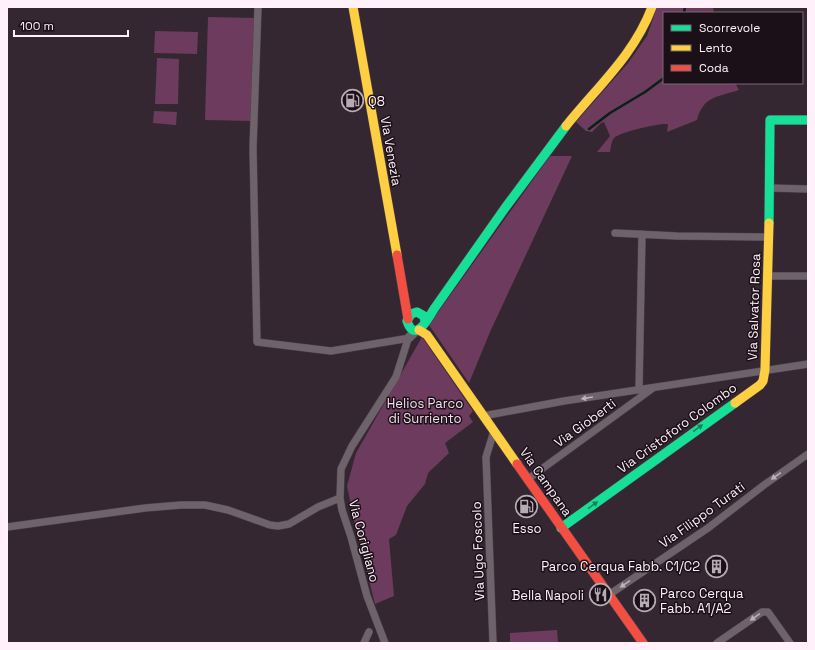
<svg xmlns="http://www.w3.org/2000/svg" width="815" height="650" viewBox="0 0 815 650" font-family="'Space Grotesk',sans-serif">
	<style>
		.green { fill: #6d3b5d }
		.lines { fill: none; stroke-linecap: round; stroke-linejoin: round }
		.stream { stroke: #052118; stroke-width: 2.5 }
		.street-casing { stroke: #51464e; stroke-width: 8 }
		.fast-casing { stroke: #51464e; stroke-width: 10 }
		.slow-casing { stroke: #51464e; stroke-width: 10 }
		.jam-casing { stroke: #51464e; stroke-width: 10 }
		.street { stroke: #6f636b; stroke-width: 7 }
		.fast { stroke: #16e098; stroke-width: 9 }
		.slow { stroke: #ffcf43; stroke-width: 9 }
		.jam { stroke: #f24e42; stroke-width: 9 }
		.oneway { fill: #beb1b9 }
		.oneway2 { fill: #18825e }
		.labels { text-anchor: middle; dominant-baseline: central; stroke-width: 3; stroke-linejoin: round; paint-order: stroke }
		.poi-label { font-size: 13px; fill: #fff0f9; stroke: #1b1017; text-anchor: start }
		.street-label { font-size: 13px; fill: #fff0f9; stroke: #1b1017 }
		.park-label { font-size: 13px; fill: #f2ddea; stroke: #1b1017 }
	</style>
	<rect width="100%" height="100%" fill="#352731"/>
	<path class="green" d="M657,7H713L714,13H664V83H735L739,90C718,97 703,96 697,120L667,132L668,124C658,123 622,132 615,137C611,141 611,147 610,152H597L610,136L604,122L601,123L592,132L586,131L576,122L628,63L647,36Z
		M208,17L255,18L252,121L205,120Z
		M155,31L198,32L197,54L154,53Z
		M157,58L179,59L178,104H155Z
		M154,111L177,112L176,125L153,123Z
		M550,156H572L490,332L469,383L429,325Z
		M422,337L473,411L469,416L473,422L445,443L449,453L428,473L425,484L407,506L396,535L389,539L394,596L375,604L355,525L347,486L356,453Z
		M557,630L558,643H510V633Z"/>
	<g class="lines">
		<path class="stream" d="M684,13L685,7
			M589,129L610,113L645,92L664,78"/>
		<defs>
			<path id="street" d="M258,7L253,148L257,342L331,351L410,338L418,330
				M769,188L808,189
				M615,233L677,236L769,237
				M768,276H808
				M639,390L642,234
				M483,416L564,401L808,364
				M528,479L653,388
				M7,527L145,508L181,505H205L228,510L270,525L278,526L289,524L318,507L340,498
				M610,594L708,528L764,485L808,454
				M364,643L369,632
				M385,643L367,596L351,537L342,510L340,498L341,469L352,446L396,377L409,336
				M493,643L486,457L494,431
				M717,643L762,612H768L790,643"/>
			<path id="fast" d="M769,223L770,120H808
				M425,322L424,316L417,312L411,314L407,321C415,345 429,317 434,309L505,208L566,126
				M561,528L735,403"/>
			<path id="slow" d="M353,7L397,255
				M566,126C598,86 634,55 652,7
				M419,330L427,335L517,464
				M735,403L760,385L763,381L765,370L769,223"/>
			<path id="jam" d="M397,255L408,319
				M517,464L643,643"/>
		</defs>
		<use href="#street" class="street-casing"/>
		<use href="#fast" class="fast-casing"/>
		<use href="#slow" class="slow-casing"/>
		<use href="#jam" class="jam-casing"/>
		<use href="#street" class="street"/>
		<use href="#fast" class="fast"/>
		<use href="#slow" class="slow"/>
		<use href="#jam" class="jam"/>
	</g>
	<defs><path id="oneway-solid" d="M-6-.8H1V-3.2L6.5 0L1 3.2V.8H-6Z"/></defs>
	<g class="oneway">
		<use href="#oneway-solid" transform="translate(587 398) rotate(171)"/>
		<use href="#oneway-solid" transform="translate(776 476) rotate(145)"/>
		<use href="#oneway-solid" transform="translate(625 584) rotate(146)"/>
		<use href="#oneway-solid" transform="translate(755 617) rotate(145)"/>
	</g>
	<g class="oneway2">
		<use href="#oneway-solid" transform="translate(698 428) rotate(-36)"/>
		<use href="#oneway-solid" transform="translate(593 505) rotate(-36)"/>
	</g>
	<defs>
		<symbol id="fuel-ring" viewBox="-11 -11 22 22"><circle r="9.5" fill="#1b1017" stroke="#b8aab3" stroke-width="1.5"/><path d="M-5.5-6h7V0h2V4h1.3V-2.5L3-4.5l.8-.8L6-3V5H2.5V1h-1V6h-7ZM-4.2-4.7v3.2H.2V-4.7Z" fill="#b8aab3"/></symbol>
		<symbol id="building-ring" viewBox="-11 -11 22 22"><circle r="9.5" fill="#1b1017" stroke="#b8aab3" stroke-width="1.5"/><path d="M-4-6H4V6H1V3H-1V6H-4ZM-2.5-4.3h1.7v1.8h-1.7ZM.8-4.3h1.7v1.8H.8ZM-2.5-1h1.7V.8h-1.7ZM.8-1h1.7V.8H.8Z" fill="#b8aab3"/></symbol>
		<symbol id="restaurant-ring" viewBox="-11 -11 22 22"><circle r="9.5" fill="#1b1017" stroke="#b8aab3" stroke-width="1.5"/><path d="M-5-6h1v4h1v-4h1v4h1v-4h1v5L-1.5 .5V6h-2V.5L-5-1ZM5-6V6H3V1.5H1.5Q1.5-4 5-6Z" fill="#b8aab3"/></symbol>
	</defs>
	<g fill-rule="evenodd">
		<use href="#fuel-ring" x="340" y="88" width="25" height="25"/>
		<use href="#fuel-ring" x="514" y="494" width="25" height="25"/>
		<use href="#building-ring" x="704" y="554" width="25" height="25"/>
		<use href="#restaurant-ring" x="588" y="582" width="25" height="25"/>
		<use href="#building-ring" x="632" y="588" width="25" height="25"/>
	</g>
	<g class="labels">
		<g class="poi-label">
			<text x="368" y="101">Q8</text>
			<text x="527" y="528" text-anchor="middle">Esso</text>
			<text x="700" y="566" text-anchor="end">Parco Cerqua Fabb. C1/C2</text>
			<text x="660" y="593">Parco Cerqua<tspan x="660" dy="15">Fabb. A1/A2</tspan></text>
			<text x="584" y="595" text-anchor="end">Bella Napoli</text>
		</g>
		<g class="street-label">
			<text transform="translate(391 151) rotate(80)">Via Venezia</text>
			<text transform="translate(754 307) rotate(-88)">Via Salvator Rosa</text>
			<text transform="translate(585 423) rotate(-36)">Via Gioberti</text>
			<text transform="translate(677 428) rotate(-36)">Via Cristoforo Colombo</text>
			<text transform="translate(546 482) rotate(55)">Via Campana</text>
			<text transform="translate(702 515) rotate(-36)">Via Filippo Turati</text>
			<text transform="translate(364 541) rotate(75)">Via Corigliano</text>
			<text transform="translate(478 551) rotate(-92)">Via Ugo Foscolo</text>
		</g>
		<g class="park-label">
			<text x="425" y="403">Helios Parco<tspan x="425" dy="15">di Surriento</tspan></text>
		</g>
	</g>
	<rect width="815" height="650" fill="none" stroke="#fff0f9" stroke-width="16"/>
	<rect x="663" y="12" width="140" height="72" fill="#1b1017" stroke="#766a71"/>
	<rect x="671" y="25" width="20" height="6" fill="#16e098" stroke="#766a71"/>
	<text x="699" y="32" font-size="12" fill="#fff0f9">Scorrevole</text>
	<rect x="671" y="45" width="20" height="6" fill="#ffcf43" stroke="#766a71"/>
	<text x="699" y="52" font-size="12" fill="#fff0f9">Lento</text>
	<rect x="671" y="65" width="20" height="6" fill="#f24e42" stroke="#766a71"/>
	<text x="699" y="72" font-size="12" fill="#fff0f9">Coda</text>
	<path d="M14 30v6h114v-6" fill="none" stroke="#fff0f9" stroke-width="2"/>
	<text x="20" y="30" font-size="12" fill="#fff0f9" stroke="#1b1017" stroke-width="3" paint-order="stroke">100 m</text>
</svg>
